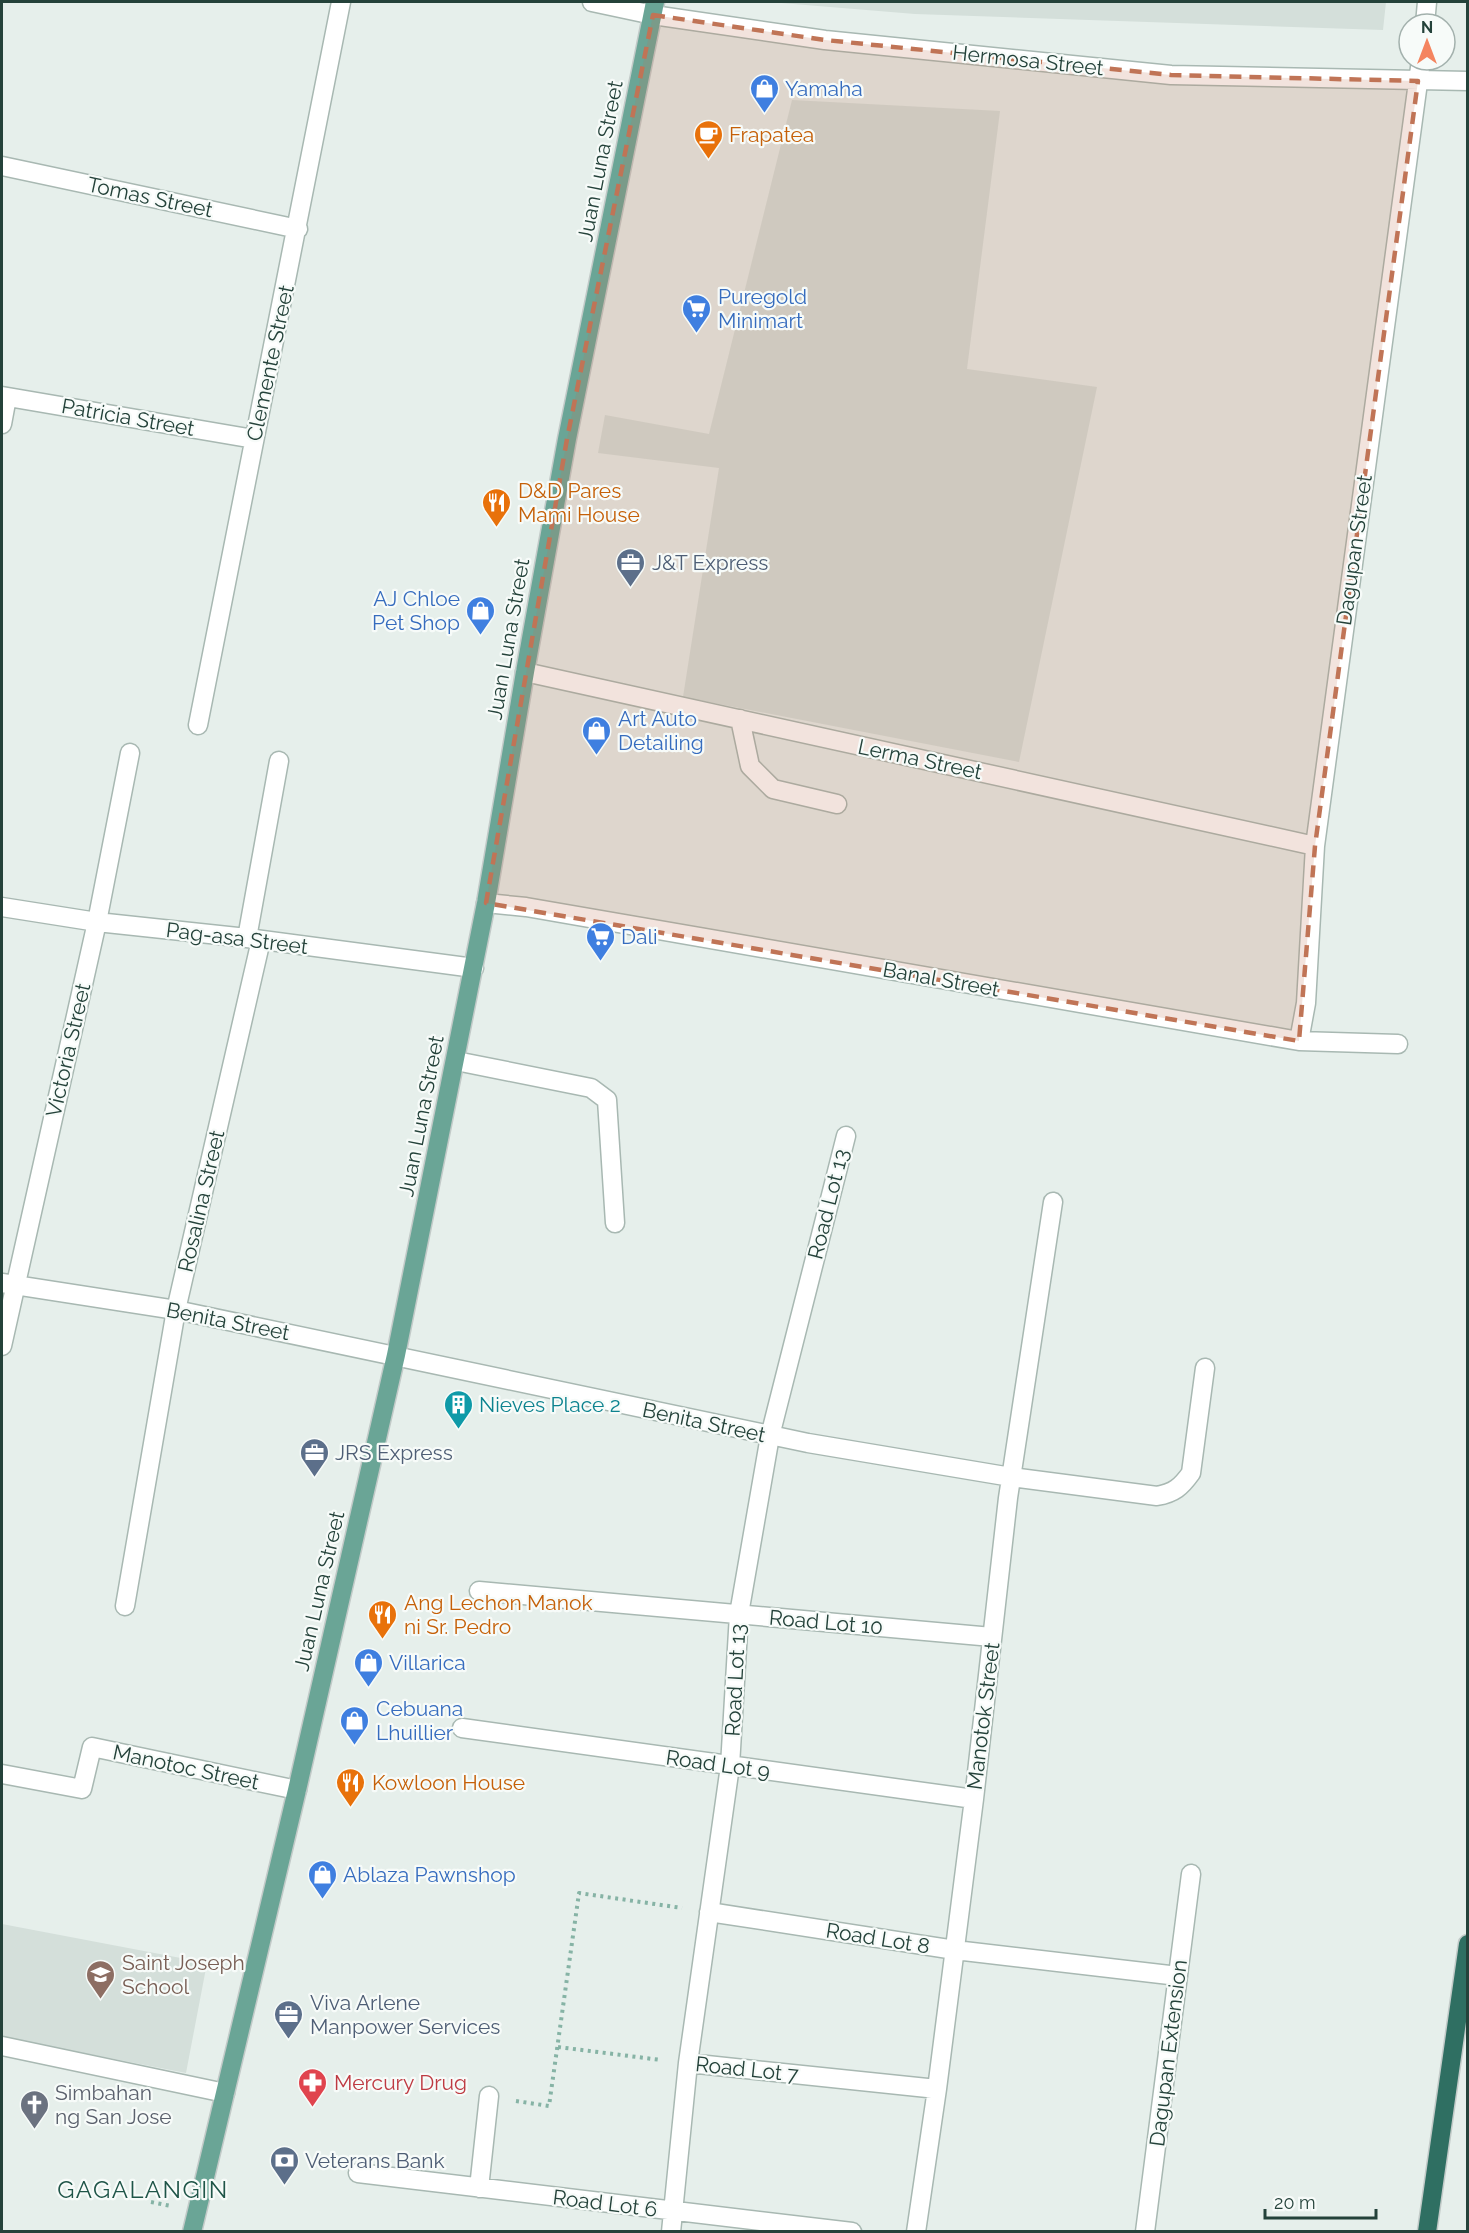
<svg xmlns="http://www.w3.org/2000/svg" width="1469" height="2233" viewBox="0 0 1469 2233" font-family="Raleway,sans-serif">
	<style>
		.built { fill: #d4dfda }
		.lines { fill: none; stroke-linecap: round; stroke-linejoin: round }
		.minor-casing { stroke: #a8b8b2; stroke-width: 21 }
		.major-casing { stroke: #c2cac8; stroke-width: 21 }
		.highway-casing { stroke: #c2cac8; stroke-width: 21 }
		.path { stroke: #86b3a5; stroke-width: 4; stroke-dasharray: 3 4.5; stroke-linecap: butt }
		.minor { stroke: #fff; stroke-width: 18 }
		.major { stroke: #6aa596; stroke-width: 18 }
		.highway { stroke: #2f6f62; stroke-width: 18 }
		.marked { fill: #c07456; fill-opacity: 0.2; stroke: #c07456; stroke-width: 4.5; stroke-dasharray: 12 8; stroke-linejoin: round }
		.labels { text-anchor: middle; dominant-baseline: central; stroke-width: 4.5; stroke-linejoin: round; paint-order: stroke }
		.street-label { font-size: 21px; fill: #24423a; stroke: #f7fbf9 }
		.shop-label { font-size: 21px; fill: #366cbe; stroke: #f7fbf9; text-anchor: start }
		.food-label { font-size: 21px; fill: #c56008; stroke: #f7fbf9; text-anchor: start }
		.service-label { font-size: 21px; fill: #4e5e75; stroke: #f7fbf9; text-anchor: start }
		.culture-label { font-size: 21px; fill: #0d838f; stroke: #f7fbf9; text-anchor: start }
		.education-label { font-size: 21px; fill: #785e54; stroke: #f7fbf9; text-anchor: start }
		.health-label { font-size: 21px; fill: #be3a42; stroke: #f7fbf9; text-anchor: start }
		.worship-label { font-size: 21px; fill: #5b616d; stroke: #f7fbf9; text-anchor: start }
		.quarter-label { font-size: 24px; letter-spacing: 1.5px; fill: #1f5548; stroke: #f7fbf9 }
	</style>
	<rect width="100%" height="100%" fill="#e6efeb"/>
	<path class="built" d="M769,2H1386L1383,30L915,14Z
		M792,100L1000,111L967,369L1097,387L1019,762L683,697L719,468L598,453L605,415L709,434Z
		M2,1924L207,1963L186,2073L2,2037Z"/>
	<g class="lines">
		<defs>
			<path id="minor" d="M592,2L653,15L825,40L1171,75L1468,81
				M1425,24L1427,2
				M2,166L298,229
				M2,396L254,439
				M2,424L7,397
				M525,672L1315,846
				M740,719L750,766L773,789L837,804
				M198,725L341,2
				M486,903L526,907L1299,1041L1398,1044
				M2,907L97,922L247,938L474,968
				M247,938L279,761
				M1299,1041L1306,1003L1315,846L1421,60
				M456,1061L591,1088L607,1100L615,1223
				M2,1283L176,1310L808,1443L1011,1477L1157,1496C1174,1493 1181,1487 1191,1473L1205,1368
				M2,1346L97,922L130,753
				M479,1591L992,1637
				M125,1606L176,1310L261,940
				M462,1728L974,1799
				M2,1774L82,1789L92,1747L297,1790
				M709,1912L955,1950L1178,1976
				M2,2046L225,2093
				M688,2063L937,2089
				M358,2173L852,2232
				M479,2188L489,2096
				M671,2232L688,2063L730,1766L739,1614L770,1436L846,1136
				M916,2232L937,2089L974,1799L1008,1498L1053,1202
				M1145,2232L1191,1874"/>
			<path id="major" d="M192,2232L297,1790L396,1355L486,903L525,672L567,439L655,2"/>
			<path id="highway" d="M1427,2232L1468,1944"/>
		</defs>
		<use href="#minor" class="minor-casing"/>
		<use href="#major" class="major-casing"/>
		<use href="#highway" class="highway-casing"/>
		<path class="path" d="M558,2047L661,2060
			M516,2101L549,2106L579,1893L682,1908
			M151,2202L171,2206"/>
		<use href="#minor" class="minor"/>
		<use href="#major" class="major"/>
		<use href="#highway" class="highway"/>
	</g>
	<path class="marked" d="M653,15L825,40L1171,75L1418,81L1315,846L1299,1041L486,903L567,439Z"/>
	<defs>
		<symbol id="shop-pin" viewBox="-11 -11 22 30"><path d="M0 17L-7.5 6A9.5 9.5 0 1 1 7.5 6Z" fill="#3f7fe0" stroke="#f7fbf9"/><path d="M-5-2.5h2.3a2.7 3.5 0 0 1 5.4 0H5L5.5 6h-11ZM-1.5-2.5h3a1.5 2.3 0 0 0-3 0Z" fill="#fff"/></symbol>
		<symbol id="cafe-pin" viewBox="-11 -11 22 30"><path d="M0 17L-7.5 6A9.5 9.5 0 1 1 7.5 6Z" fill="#e8710a" stroke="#f7fbf9"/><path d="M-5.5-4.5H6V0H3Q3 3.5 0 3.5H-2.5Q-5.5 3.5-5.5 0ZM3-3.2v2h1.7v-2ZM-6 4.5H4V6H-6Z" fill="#fff"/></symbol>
		<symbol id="supermarket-pin" viewBox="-11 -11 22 30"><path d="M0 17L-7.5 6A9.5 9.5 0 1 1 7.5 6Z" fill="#3f7fe0" stroke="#f7fbf9"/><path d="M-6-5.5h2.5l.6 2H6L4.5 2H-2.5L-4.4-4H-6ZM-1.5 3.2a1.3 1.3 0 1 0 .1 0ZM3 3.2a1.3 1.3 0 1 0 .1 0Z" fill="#fff"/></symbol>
		<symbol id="restaurant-pin" viewBox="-11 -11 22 30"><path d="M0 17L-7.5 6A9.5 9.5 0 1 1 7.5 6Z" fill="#e8710a" stroke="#f7fbf9"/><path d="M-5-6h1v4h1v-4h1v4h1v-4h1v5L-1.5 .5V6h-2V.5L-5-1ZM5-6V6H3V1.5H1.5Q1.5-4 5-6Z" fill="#fff"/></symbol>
		<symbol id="office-pin" viewBox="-11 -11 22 30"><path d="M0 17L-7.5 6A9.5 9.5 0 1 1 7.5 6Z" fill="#5c6f8a" stroke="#f7fbf9"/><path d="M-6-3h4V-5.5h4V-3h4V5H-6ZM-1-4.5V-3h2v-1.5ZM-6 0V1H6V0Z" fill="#fff"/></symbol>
		<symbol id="building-pin" viewBox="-11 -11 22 30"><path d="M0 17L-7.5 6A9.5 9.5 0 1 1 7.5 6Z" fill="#0f9aa8" stroke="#f7fbf9"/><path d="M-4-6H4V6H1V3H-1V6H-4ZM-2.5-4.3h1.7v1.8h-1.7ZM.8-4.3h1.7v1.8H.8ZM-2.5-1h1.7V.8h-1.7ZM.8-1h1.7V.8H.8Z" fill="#fff"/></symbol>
		<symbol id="school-pin" viewBox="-11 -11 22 30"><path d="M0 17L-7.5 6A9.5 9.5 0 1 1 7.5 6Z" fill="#8d6e63" stroke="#f7fbf9"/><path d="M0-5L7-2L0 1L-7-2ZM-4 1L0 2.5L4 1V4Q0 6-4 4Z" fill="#fff"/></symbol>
		<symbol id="pharmacy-pin" viewBox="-11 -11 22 30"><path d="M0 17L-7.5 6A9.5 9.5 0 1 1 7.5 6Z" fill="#e0444e" stroke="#f7fbf9"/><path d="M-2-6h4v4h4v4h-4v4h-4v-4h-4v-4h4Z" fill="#fff"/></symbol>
		<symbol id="church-pin" viewBox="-11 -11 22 30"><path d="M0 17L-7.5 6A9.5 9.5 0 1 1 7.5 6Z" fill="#6b7280" stroke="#f7fbf9"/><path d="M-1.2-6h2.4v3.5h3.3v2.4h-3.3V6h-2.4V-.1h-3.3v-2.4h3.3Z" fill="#fff"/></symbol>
		<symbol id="bank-pin" viewBox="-11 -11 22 30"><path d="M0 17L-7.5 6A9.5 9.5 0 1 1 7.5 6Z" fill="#5c6f8a" stroke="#f7fbf9"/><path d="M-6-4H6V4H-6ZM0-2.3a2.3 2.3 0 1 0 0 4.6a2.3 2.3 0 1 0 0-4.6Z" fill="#fff"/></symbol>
	</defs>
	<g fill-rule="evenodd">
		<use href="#shop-pin" x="748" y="72" width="33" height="45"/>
		<use href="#cafe-pin" x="692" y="118" width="33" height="45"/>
		<use href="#supermarket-pin" x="680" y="292" width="33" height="45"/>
		<use href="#restaurant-pin" x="480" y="486" width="33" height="45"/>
		<use href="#office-pin" x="614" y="546" width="33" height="45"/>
		<use href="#shop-pin" x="464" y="594" width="33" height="45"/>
		<use href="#shop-pin" x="580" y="714" width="33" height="45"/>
		<use href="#supermarket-pin" x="584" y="920" width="33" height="45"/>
		<use href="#building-pin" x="442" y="1388" width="33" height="45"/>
		<use href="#office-pin" x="298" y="1436" width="33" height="45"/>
		<use href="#restaurant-pin" x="366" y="1598" width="33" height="45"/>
		<use href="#shop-pin" x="352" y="1646" width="33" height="45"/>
		<use href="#shop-pin" x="338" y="1704" width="33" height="45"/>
		<use href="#restaurant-pin" x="334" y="1766" width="33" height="45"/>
		<use href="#shop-pin" x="306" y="1858" width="33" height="45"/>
		<use href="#school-pin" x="84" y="1958" width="33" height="45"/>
		<use href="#office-pin" x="272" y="1998" width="33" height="45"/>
		<use href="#pharmacy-pin" x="296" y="2066" width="33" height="45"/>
		<use href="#church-pin" x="18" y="2088" width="33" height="45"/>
		<use href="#bank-pin" x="268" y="2144" width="33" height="45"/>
	</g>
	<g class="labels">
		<g class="street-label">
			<text transform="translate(1028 60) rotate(6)">Hermosa Street</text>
			<text transform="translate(600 161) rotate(-79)">Juan Luna Street</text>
			<text transform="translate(150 197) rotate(12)">Tomas Street</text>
			<text transform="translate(270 363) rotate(-78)">Clemente Street</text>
			<text transform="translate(128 417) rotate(10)">Patricia Street</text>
			<text transform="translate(1354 550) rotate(-82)">Dagupan Street</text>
			<text transform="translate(508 639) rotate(-80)">Juan Luna Street</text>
			<text transform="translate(920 759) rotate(12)">Lerma Street</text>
			<text transform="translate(237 938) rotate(7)">Pag-asa Street</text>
			<text transform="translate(941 979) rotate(10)">Banal Street</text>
			<text transform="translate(68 1050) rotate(-77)">Victoria Street</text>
			<text transform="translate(421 1116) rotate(-79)">Juan Luna Street</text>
			<text transform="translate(201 1201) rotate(-77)">Rosalina Street</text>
			<text transform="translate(828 1204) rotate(-76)">Road Lot 13</text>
			<text transform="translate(228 1321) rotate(11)">Benita Street</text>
			<text transform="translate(704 1422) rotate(12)">Benita Street</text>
			<text transform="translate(319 1591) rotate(-77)">Juan Luna Street</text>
			<text transform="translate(826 1622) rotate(5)">Road Lot 10</text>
			<text transform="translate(735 1680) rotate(-87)">Road Lot 13</text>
			<text transform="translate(983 1716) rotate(-83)">Manotok Street</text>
			<text transform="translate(718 1764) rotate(8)">Road Lot 9</text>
			<text transform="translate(186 1767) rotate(12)">Manotoc Street</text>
			<text transform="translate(878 1938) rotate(9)">Road Lot 8</text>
			<text transform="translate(1168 2053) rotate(-83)">Dagupan Extension</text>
			<text transform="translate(747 2069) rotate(6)">Road Lot 7</text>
			<text transform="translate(605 2203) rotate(7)">Road Lot 6</text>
		</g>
		<g class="shop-label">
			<text x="785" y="88">Yamaha</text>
			<text x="718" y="296">Puregold<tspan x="718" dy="24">Minimart</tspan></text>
			<text x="460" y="598" text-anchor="end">AJ Chloe<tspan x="460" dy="24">Pet Shop</tspan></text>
			<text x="618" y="718">Art Auto<tspan x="618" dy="24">Detailing</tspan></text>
			<text x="621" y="936">Dali</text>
			<text x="389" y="1662">Villarica</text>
			<text x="376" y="1708">Cebuana<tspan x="376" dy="24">Lhuillier</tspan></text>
			<text x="343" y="1874">Ablaza Pawnshop</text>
		</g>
		<g class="food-label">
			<text x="729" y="134">Frapatea</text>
			<text x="518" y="490">D&amp;D Pares<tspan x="518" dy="24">Mami House</tspan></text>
			<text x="404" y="1602">Ang Lechon Manok<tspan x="404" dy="24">ni Sr. Pedro</tspan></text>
			<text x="372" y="1782">Kowloon House</text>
		</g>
		<g class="service-label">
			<text x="652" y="562">J&amp;T Express</text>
			<text x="335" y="1452">JRS Express</text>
			<text x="310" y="2002">Viva Arlene<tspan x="310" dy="24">Manpower Services</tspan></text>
			<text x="305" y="2160">Veterans Bank</text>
		</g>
		<g class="culture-label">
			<text x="479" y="1404">Nieves Place 2</text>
		</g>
		<g class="education-label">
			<text x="122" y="1962">Saint Joseph<tspan x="122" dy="24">School</tspan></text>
		</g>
		<g class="health-label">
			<text x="334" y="2082">Mercury Drug</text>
		</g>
		<g class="worship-label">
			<text x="55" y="2092">Simbahan<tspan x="55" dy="24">ng San Jose</tspan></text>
		</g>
		<g class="quarter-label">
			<text x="143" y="2189">GAGALANGIN</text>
		</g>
	</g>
	<rect width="1469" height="2233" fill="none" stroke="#24423a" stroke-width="6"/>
	<g transform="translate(1427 42)"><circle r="28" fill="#f7fbf9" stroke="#a3b1ad" stroke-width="1.5"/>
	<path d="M0-4.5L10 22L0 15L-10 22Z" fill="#f4845f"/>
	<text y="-9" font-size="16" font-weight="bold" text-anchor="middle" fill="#24423a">N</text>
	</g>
	<path d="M1265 2209v9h111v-9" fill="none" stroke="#24423a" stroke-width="3"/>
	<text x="1274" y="2209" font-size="18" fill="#24423a" stroke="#f7fbf9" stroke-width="4.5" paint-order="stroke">20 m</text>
</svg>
